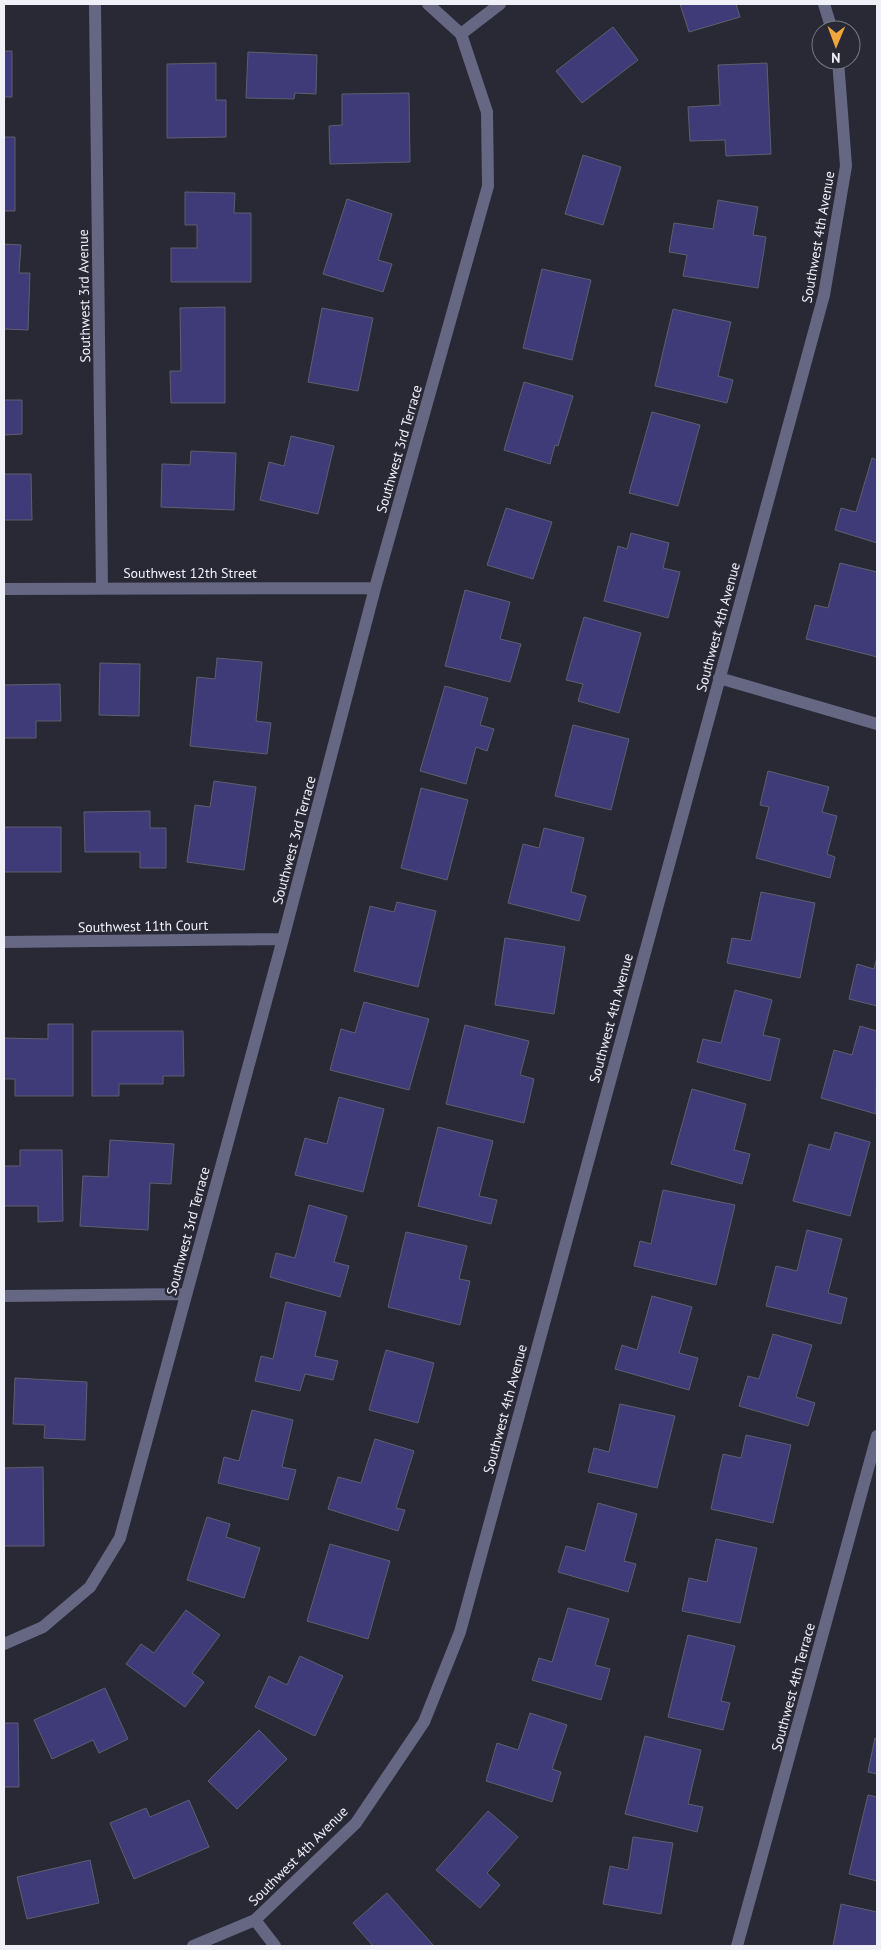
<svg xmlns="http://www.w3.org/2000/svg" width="881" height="1950" viewBox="0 0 881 1950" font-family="'PT Sans',sans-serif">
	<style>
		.building { fill: #3e3b78; stroke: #5e5f6d }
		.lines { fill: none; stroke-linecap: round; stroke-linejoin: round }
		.street { stroke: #666783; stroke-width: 12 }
		.labels { text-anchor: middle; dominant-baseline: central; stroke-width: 5; stroke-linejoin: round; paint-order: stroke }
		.street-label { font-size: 14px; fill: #eff0f8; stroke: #282935 }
	</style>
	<rect width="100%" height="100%" fill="#282935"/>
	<path class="building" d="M680,4H736L740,17L689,32Z
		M613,27L638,60L582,103L556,71Z
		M4,51H12V97H4Z
		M248,52L317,55L316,94L295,93L294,99L246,98Z
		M216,63V100H226V137L167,138V64Z
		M767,63L771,154L726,156L725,140L690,141L688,107L720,105L718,65Z
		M409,93L410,162L330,164L329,126L342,125V94Z
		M4,137H15V211H4Z
		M583,155L621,167L603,225L565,214Z
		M185,192L235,193L234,213H251V282H171V248H197V225H185Z
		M347,199L392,214L378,260L392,264L383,292L323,274Z
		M718,200L758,207L753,235L766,237L758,288L683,276L687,255L669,252L674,223L713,229Z
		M4,244L21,245L19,273H30L28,330L4,329Z
		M542,269L591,280L572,360L523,348Z
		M225,307V403H171L170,371H181L180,308Z
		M322,308L373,318L358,391L308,382Z
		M673,309L731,322L718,376L733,380L727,403L655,386Z
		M524,382L573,396L558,446L555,445L550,464L504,450Z
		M4,400H22V434L4,435Z
		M652,412L700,425L678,506L629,493Z
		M291,436L334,446L318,514L260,500L269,462L284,466Z
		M191,451L236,453L234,510L161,507L162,464L190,465Z
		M872,458L877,460V543L835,530L841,508L856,512Z
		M4,474H31L32,520H4Z
		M506,508L552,522L533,579L487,565Z
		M631,533L669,543L663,568L680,572L668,618L604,601L618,546L627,549Z
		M840,563L877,572V657L806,639L815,605L828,608Z
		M465,590L510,602L500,639L521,644L510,682L445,666Z
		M584,617L641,633L619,713L578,701L583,684L566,680Z
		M217,658L262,662L256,721L271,723L267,754L190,746L197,677L215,679Z
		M100,663L140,664L139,716L99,715Z
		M60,684L61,721H36V738H4V685Z
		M445,686L488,698L480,725L494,729L487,751L476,747L466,784L420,771Z
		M573,725L629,739L611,810L555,796Z
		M768,771L829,787L822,812L837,816L827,854L835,857L830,878L756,858L769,807L760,805Z
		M214,781L256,787L244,870L187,862L195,805L210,807Z
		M421,788L468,800L447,880L401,868Z
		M150,811V828H166V868H140V852H85L84,812Z
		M4,827H61V872H4Z
		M544,828L584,838L571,892L586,896L579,921L508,903L523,844L539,848Z
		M761,892L815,903L800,978L727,963L732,938L751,941Z
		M397,902L436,911L418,987L354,971L370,906L394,912Z
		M505,938L565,947L554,1014L495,1005Z
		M877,957V1006L849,999L857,964L874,969Z
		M735,990L772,1000L763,1035L780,1039L770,1081L697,1062L703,1039L721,1043Z
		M364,1002L429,1019L409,1090L330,1070L341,1029L355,1033Z
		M48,1024H73V1096H15V1079H4V1038L48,1039Z
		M465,1025L529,1041L520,1075L534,1079L524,1123L446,1104Z
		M860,1026L877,1031L876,1114L821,1098L834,1050L852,1055Z
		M92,1031H183L184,1076H163V1084H119V1096H92Z
		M692,1089L746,1104L734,1150L750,1154L742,1184L671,1164Z
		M339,1097L384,1109L363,1192L295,1175L305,1138L327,1144Z
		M438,1127L493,1141L479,1196L497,1200L491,1224L418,1206Z
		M835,1132L870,1142L850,1216L793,1201L809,1144L830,1150Z
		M110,1140L174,1144L171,1184L150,1183L148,1230L80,1226L83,1176L108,1177Z
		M20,1150H62L63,1221L38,1222V1206H4V1166H20Z
		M663,1190L735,1205L716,1285L634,1266L640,1241L651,1244Z
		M309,1205L347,1216L334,1262L349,1266L340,1297L270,1277L276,1253L295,1258Z
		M807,1230L842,1239L828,1293L847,1298L841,1324L766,1306L776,1266L797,1271Z
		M406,1232L467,1246L459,1279L470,1281L460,1325L388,1307Z
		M652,1296L692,1307L679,1353L698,1358L689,1390L615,1369L622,1345L637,1350Z
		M286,1302L326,1312L315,1356L338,1361L333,1380L305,1374L300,1391L255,1381L261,1356L273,1359Z
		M773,1334L812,1345L796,1397L815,1403L808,1426L739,1406L748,1376L759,1379Z
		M386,1350L434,1363L418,1423L369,1410Z
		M15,1378L87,1382L85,1440L44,1438L45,1425L13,1424Z
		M620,1404L675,1416L657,1488L588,1472L594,1448L609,1452Z
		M252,1410L293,1420L282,1467L296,1470L288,1500L218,1483L224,1457L239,1461Z
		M746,1435L791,1445L773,1523L711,1509L723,1454L741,1458Z
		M375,1439L414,1451L396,1508L405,1510L398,1531L328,1509L338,1477L361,1483Z
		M43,1467L44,1546H4V1468Z
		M598,1503L637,1514L624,1561L636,1564L628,1592L558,1572L566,1546L585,1551Z
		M207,1517L230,1524L226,1537L260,1548L244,1598L187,1580Z
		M716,1539L757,1548L740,1623L682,1611L689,1578L707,1582Z
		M330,1544L390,1561L368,1639L307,1621Z
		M568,1608L609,1619L595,1665L610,1669L601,1700L532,1680L539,1658L552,1662Z
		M186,1610L220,1635L192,1673L204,1682L185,1707L126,1664L141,1644L154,1653Z
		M688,1635L735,1646L721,1701L730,1703L723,1730L668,1717Z
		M300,1656L343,1676L315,1736L255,1707L269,1676L287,1685Z
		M105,1688L128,1739L99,1753L93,1740L52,1759L34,1720Z
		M530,1713L567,1725L552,1769L561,1772L552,1802L486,1781L497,1743L518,1750Z
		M4,1723H18L19,1787H4Z
		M259,1730L287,1759L237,1809L208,1781Z
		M645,1736L701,1750L688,1804L703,1807L697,1832L625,1814Z
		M875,1738L877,1739V1774L868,1772Z
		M868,1795L877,1797V1881L849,1874Z
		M189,1800L209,1847L134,1879L110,1823L146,1808L150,1817Z
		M488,1811L518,1837L487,1873L500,1885L480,1908L436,1870Z
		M633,1837L673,1843L661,1914L603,1904L610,1866L628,1870Z
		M90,1860L99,1903L27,1919L17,1877Z
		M387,1893L434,1946H373L353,1923Z
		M841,1904L877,1912V1946H833Z"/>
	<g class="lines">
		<path class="street" d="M95,4L102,588
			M428,4L461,34L500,4
			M824,4L832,30
			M4,589L375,588
			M719,678L877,724
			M4,942L283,939
			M4,1296L186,1294
			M4,1644L43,1627L90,1587L120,1538L283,939L375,588L488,186L487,112L461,34
			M255,1920L275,1946
			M193,1946L255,1920L356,1823L424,1722L460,1632L824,295L846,166L838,60
			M737,1946L877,1436"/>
	</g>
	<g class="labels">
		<g class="street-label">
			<text transform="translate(818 237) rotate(-80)">Southwest 4th Avenue</text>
			<text transform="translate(84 296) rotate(-91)">Southwest 3rd Avenue</text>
			<text transform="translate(399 449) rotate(-74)">Southwest 3rd Terrace</text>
			<text x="190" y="573">Southwest 12th Street</text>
			<text transform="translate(718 627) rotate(-75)">Southwest 4th Avenue</text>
			<text transform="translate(294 840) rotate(-75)">Southwest 3rd Terrace</text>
			<text transform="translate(143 926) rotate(-1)">Southwest 11th Court</text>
			<text transform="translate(611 1018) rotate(-75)">Southwest 4th Avenue</text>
			<text transform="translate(188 1231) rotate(-75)">Southwest 3rd Terrace</text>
			<text transform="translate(505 1409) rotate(-75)">Southwest 4th Avenue</text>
			<text transform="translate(793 1687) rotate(-75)">Southwest 4th Terrace</text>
			<text transform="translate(298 1856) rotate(-45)">Southwest 4th Avenue</text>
		</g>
	</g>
	<rect width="881" height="1950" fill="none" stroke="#eff0f8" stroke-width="10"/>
	<g transform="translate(836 45) rotate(181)"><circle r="24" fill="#282935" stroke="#787983"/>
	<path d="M0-4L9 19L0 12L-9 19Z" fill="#efa73d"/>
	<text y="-8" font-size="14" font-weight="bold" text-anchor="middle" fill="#eff0f8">N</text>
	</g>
</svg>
